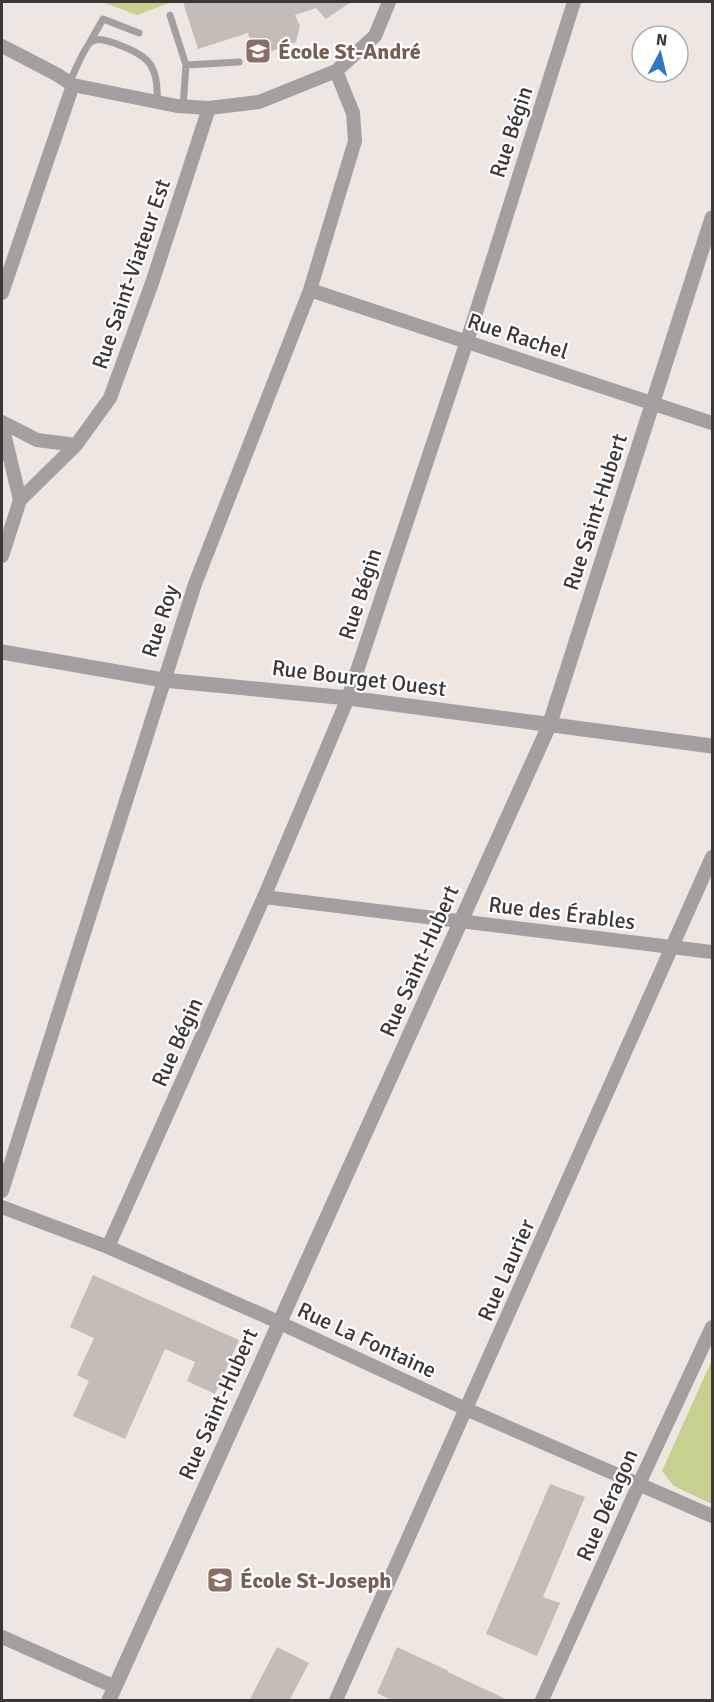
<svg xmlns="http://www.w3.org/2000/svg" width="714" height="1702" viewBox="0 0 714 1702" font-family="Signika,sans-serif">
	<style>
		.green { fill: #c8d08f }
		.building { fill: #c4bcb6 }
		.lines { fill: none; stroke-linecap: round; stroke-linejoin: round }
		.service { stroke: #a5a0a0; stroke-width: 7 }
		.minor { stroke: #a5a0a0; stroke-width: 14 }
		.tertiary { stroke: #a5a0a0; stroke-width: 15 }
		.labels { text-anchor: middle; dominant-baseline: central; stroke-width: 4.5; stroke-linejoin: round; paint-order: stroke }
		.education-label { font-size: 22px; font-weight: bold; fill: #785e54; stroke: #fff; text-anchor: start }
		.street-label { font-size: 22px; fill: #3a3735; stroke: #fff }
	</style>
	<rect width="100%" height="100%" fill="#eee6e0"/>
	<path class="green" d="M102,2H172L137,15Z
		M712,1360V1504L674,1486L662,1471Z"/>
	<path class="building" d="M183,2H351L326,19L316,8L295,15L300,26L296,42L256,57L248,33L198,49Z
		M93,1275L239,1340L215,1394L187,1381L195,1362L165,1349L125,1439L73,1416L89,1381L77,1375L94,1338L70,1327Z
		M550,1484L585,1497L543,1597L560,1603L537,1656L486,1634Z
		M277,1647L309,1663L289,1701H249Z
		M397,1647L449,1671L448,1672L510,1701H393L377,1693Z"/>
	<g class="lines">
		<path class="service" d="M170,15L186,65L183,107
			M90,42L103,19L139,33
			M186,65L239,62
			M69,83C74,74 84,47 91,42C98,37 107,41 114,43C149,56 159,64 157,103"/>
		<path class="minor" d="M2,46L56,74L73,85L177,106L209,108L259,102L336,71L375,36L389,2
			M310,290L712,423
			M2,293L73,85
			M2,422L37,440L76,445
			M2,425L20,500
			M2,556L20,500L76,445L110,398L152,283L209,108
			M264,897L712,952
			M2,1191L195,584L310,290L355,141L353,113L336,71
			M2,1207L108,1247L265,1316L466,1409L712,1516
			M108,1247L264,897L348,698L467,341L574,2
			M2,1637L115,1687
			M336,1700L712,857
			M542,1700L639,1484L712,1327"/>
		<path class="tertiary" d="M2,652L163,680L348,698L712,746
			M109,1700L549,726L712,218"/>
	</g>
	<defs>
		<symbol id="school-square" viewBox="-11 -11 22 22"><rect x="-9" y="-9" width="18" height="18" rx="4" fill="#8d6e63" stroke="#fff"/><path d="M0-5L7-2L0 1L-7-2ZM-4 1L0 2.5L4 1V4Q0 6-4 4Z" fill="#fff"/></symbol>
	</defs>
	<g fill-rule="evenodd">
		<use href="#school-square" x="243" y="36" width="30" height="30"/>
		<use href="#school-square" x="205" y="1565" width="30" height="30"/>
	</g>
	<g class="labels">
		<g class="education-label">
			<text x="278" y="51">École St-André</text>
			<text x="240" y="1580">École St-Joseph</text>
		</g>
		<g class="street-label">
			<text transform="translate(511 132) rotate(-72)">Rue Bégin</text>
			<text transform="translate(131 274) rotate(-71)">Rue Saint-Viateur Est</text>
			<text transform="translate(518 336) rotate(18)">Rue Rachel</text>
			<text transform="translate(595 512) rotate(-72)">Rue Saint-Hubert</text>
			<text transform="translate(360 594) rotate(-72)">Rue Bégin</text>
			<text transform="translate(160 621) rotate(-72)">Rue Roy</text>
			<text transform="translate(359 678) rotate(7)">Rue Bourget Ouest</text>
			<text transform="translate(562 913) rotate(7)">Rue des Érables</text>
			<text transform="translate(419 961) rotate(-66)">Rue Saint-Hubert</text>
			<text transform="translate(177 1042) rotate(-66)">Rue Bégin</text>
			<text transform="translate(506 1270) rotate(-66)">Rue Laurier</text>
			<text transform="translate(367 1340) rotate(25)">Rue La Fontaine</text>
			<text transform="translate(218 1404) rotate(-66)">Rue Saint-Hubert</text>
			<text transform="translate(607 1505) rotate(-66)">Rue Déragon</text>
		</g>
	</g>
	<rect width="714" height="1702" fill="none" stroke="#3a3735" stroke-width="6"/>
	<g transform="translate(660 54) rotate(7)"><circle r="28" fill="#ffffff" stroke="#b0afae" stroke-width="1.5"/>
	<path d="M0-4.5L10 22L0 15L-10 22Z" fill="#2e75c6"/>
	<text y="-9" font-size="16" font-weight="bold" text-anchor="middle" fill="#3a3735">N</text>
	</g>
</svg>
